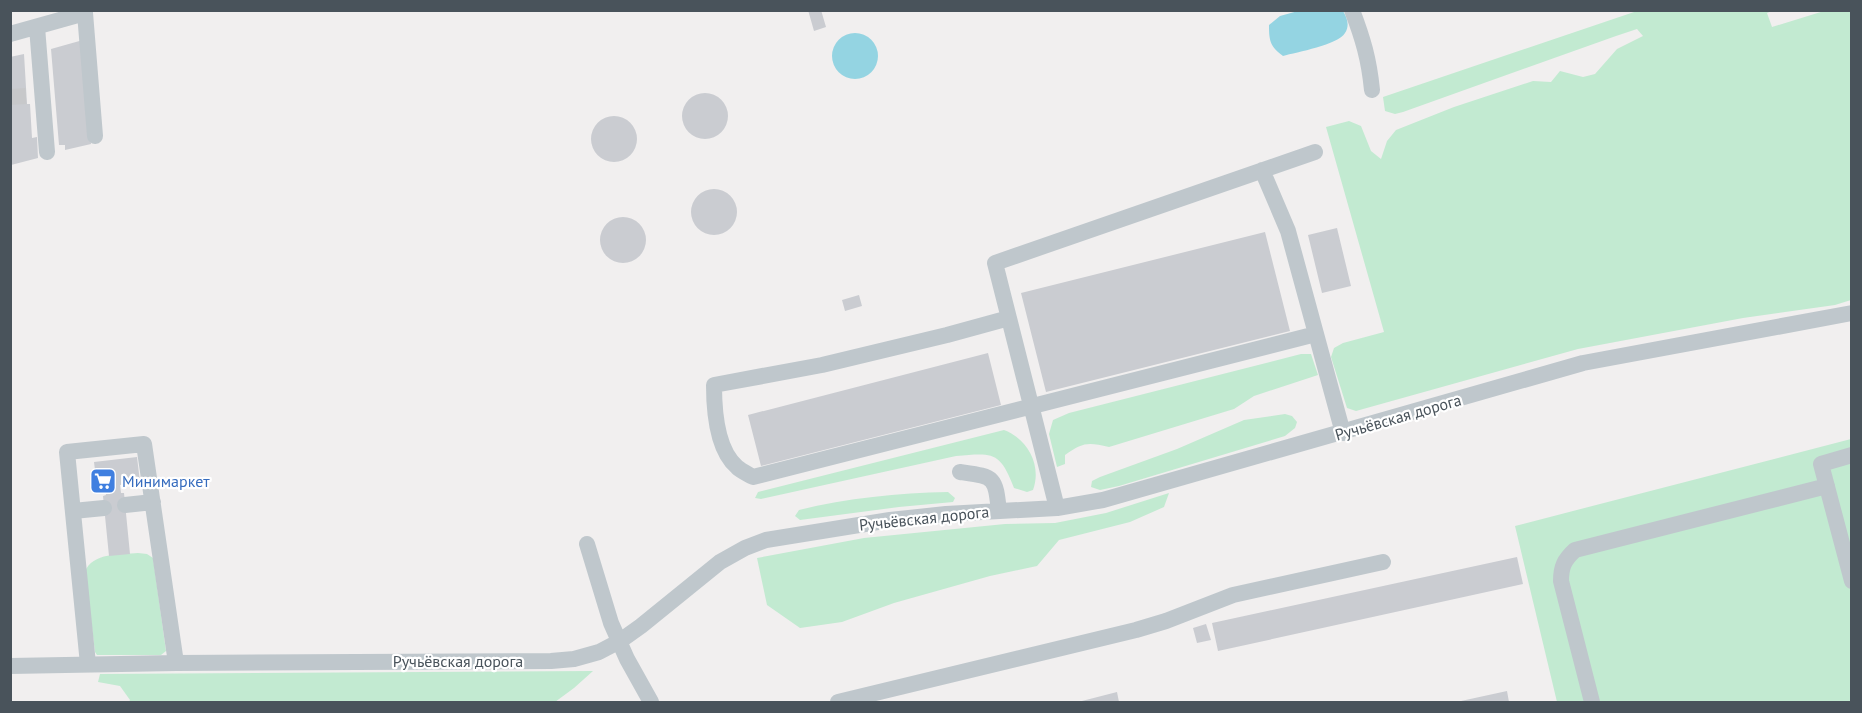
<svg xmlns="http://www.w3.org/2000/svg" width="1862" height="713" viewBox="0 0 1862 713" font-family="'PT Sans',sans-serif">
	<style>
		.green { fill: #c2ead1 }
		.water { fill: #94d4e2 }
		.building { fill: #caccd1 }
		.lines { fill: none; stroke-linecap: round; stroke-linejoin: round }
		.minor-tunnel { stroke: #c7c8ca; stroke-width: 16; stroke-dasharray: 16 8; stroke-linecap: butt }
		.minor { stroke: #bfc7cc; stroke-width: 16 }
		.labels { text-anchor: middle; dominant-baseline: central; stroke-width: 4.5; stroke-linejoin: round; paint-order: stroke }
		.street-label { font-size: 16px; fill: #49535b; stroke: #fff }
		.shop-label { font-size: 16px; fill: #366cbe; stroke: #fff; text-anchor: start }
	</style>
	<rect width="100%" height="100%" fill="#f1efef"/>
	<path class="green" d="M1640,10L1772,11L1767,13L1772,27L1824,11H1851V300L1835,305L1743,318L1578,349L1356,411L1347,408L1331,357L1334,348L1343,343L1384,332L1326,127L1349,121L1361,126L1371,151L1381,159L1387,141L1396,130L1454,107L1533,81L1551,82L1560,71L1583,77L1595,74L1617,49L1643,36L1637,29L1616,36L1403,112L1395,114L1385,111L1383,97Z
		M1301,354H1311L1318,375L1254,396L1234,409L1109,447C1088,442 1083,442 1065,455V464L1057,467L1049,434L1053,420L1069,413Z
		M1285,414L1292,416L1297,422L1295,428L1285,436L1119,486L1100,490L1091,487L1092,481L1100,477L1177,449L1244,420Z
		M1004,430C1028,439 1042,466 1033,490L1027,492L1014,488C1000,451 993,453 956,456L761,499L755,498L758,492Z
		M1851,439V702H1557L1515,526Z
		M948,492L955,498L953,502L899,507L800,520L795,516L799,510C847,498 898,493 948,492Z
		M1169,493L1164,507L1130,522L1059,540L1037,566L990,576L894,603L842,622L800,628L767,605L757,558L864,538L1005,524L1055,523L1106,513Z
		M138,553L147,554L153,558L166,651L161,655H97L95,652L85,572C92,552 121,555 138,553Z
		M593,671L574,688L555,702H129L130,700L120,686L98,682L100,674Z"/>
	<path class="water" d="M1298,11H1343C1347,18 1350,25 1345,33C1338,45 1297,52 1283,56C1270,46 1269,41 1269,25L1280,16Z
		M832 56a23 23 0 1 1 46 0a23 23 0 1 1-46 0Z"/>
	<path class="building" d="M808,10H821L826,27L814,31Z
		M83,40L91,144L65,150V145H59L51,49Z
		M24,54L27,104H30L32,138L37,137L38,158L11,165L10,57Z
		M682 116a23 23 0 1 1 46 0a23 23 0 1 1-46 0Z
		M591 139a23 23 0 1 1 46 0a23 23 0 1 1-46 0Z
		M691 212a23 23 0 1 1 46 0a23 23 0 1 1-46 0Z
		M600 240a23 23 0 1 1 46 0a23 23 0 1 1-46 0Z
		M1337,228L1351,286L1322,293L1308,235Z
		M1265,232L1290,331L1046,392L1021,293Z
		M859,295L862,306L845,311L842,300Z
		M988,353L1001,405L761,466L748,415Z
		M137,457L140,482L120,485L121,493H124L130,554L109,556L103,496L106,495L105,486L97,487L94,462Z
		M1517,557L1523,584L1218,651L1212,623Z
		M1206,624L1211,640L1197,643L1193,628Z
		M1507,691L1509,702H1461V701Z
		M1117,692L1119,702H1078Z"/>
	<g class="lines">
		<path class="minor-tunnel" d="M10,97L26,96"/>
		<path class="minor" d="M1352,10C1363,39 1369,59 1372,90
			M37,27L47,152
			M10,34L85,13L95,136
			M1262,170L1288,231L1343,433
			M1009,318L947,335L822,365L714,385C714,410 717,450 737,467C741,471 748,474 753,477L1316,334
			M1852,455L1821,464L1852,581
			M960,472C995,477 995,476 999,511
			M125,505L153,502
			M1057,508L995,263L1315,152
			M73,511L104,508
			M587,544L611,623L627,659L651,702
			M88,664L67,452L144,444L176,663
			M10,666L176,663L551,661L574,659L599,652L620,641L641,626L720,562L745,548L766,540L890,520L946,514L1057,508L1103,500L1583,363L1852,313
			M838,702L1136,630L1166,621L1233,595L1383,562
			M1592,702L1561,581C1561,567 1564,560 1575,550L1827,486"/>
	</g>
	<defs>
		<symbol id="supermarket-square" viewBox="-11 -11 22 22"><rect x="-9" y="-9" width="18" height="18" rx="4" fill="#3f7fe0" stroke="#fff"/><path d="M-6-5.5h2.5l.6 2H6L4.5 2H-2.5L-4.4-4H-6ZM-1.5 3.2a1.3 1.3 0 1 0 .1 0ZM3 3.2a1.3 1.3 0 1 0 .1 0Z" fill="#fff"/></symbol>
	</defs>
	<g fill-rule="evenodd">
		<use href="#supermarket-square" x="88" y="466" width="30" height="30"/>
	</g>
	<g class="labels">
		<g class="street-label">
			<text transform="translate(1398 417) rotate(-16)">Ручьёвская дорога</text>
			<text transform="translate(924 518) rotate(-6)">Ручьёвская дорога</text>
			<text x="458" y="661">Ручьёвская дорога</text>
		</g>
		<g class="shop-label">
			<text x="122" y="481">Минимаркет</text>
		</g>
	</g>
	<rect width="1862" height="713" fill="none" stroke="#49535b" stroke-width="24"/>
</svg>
